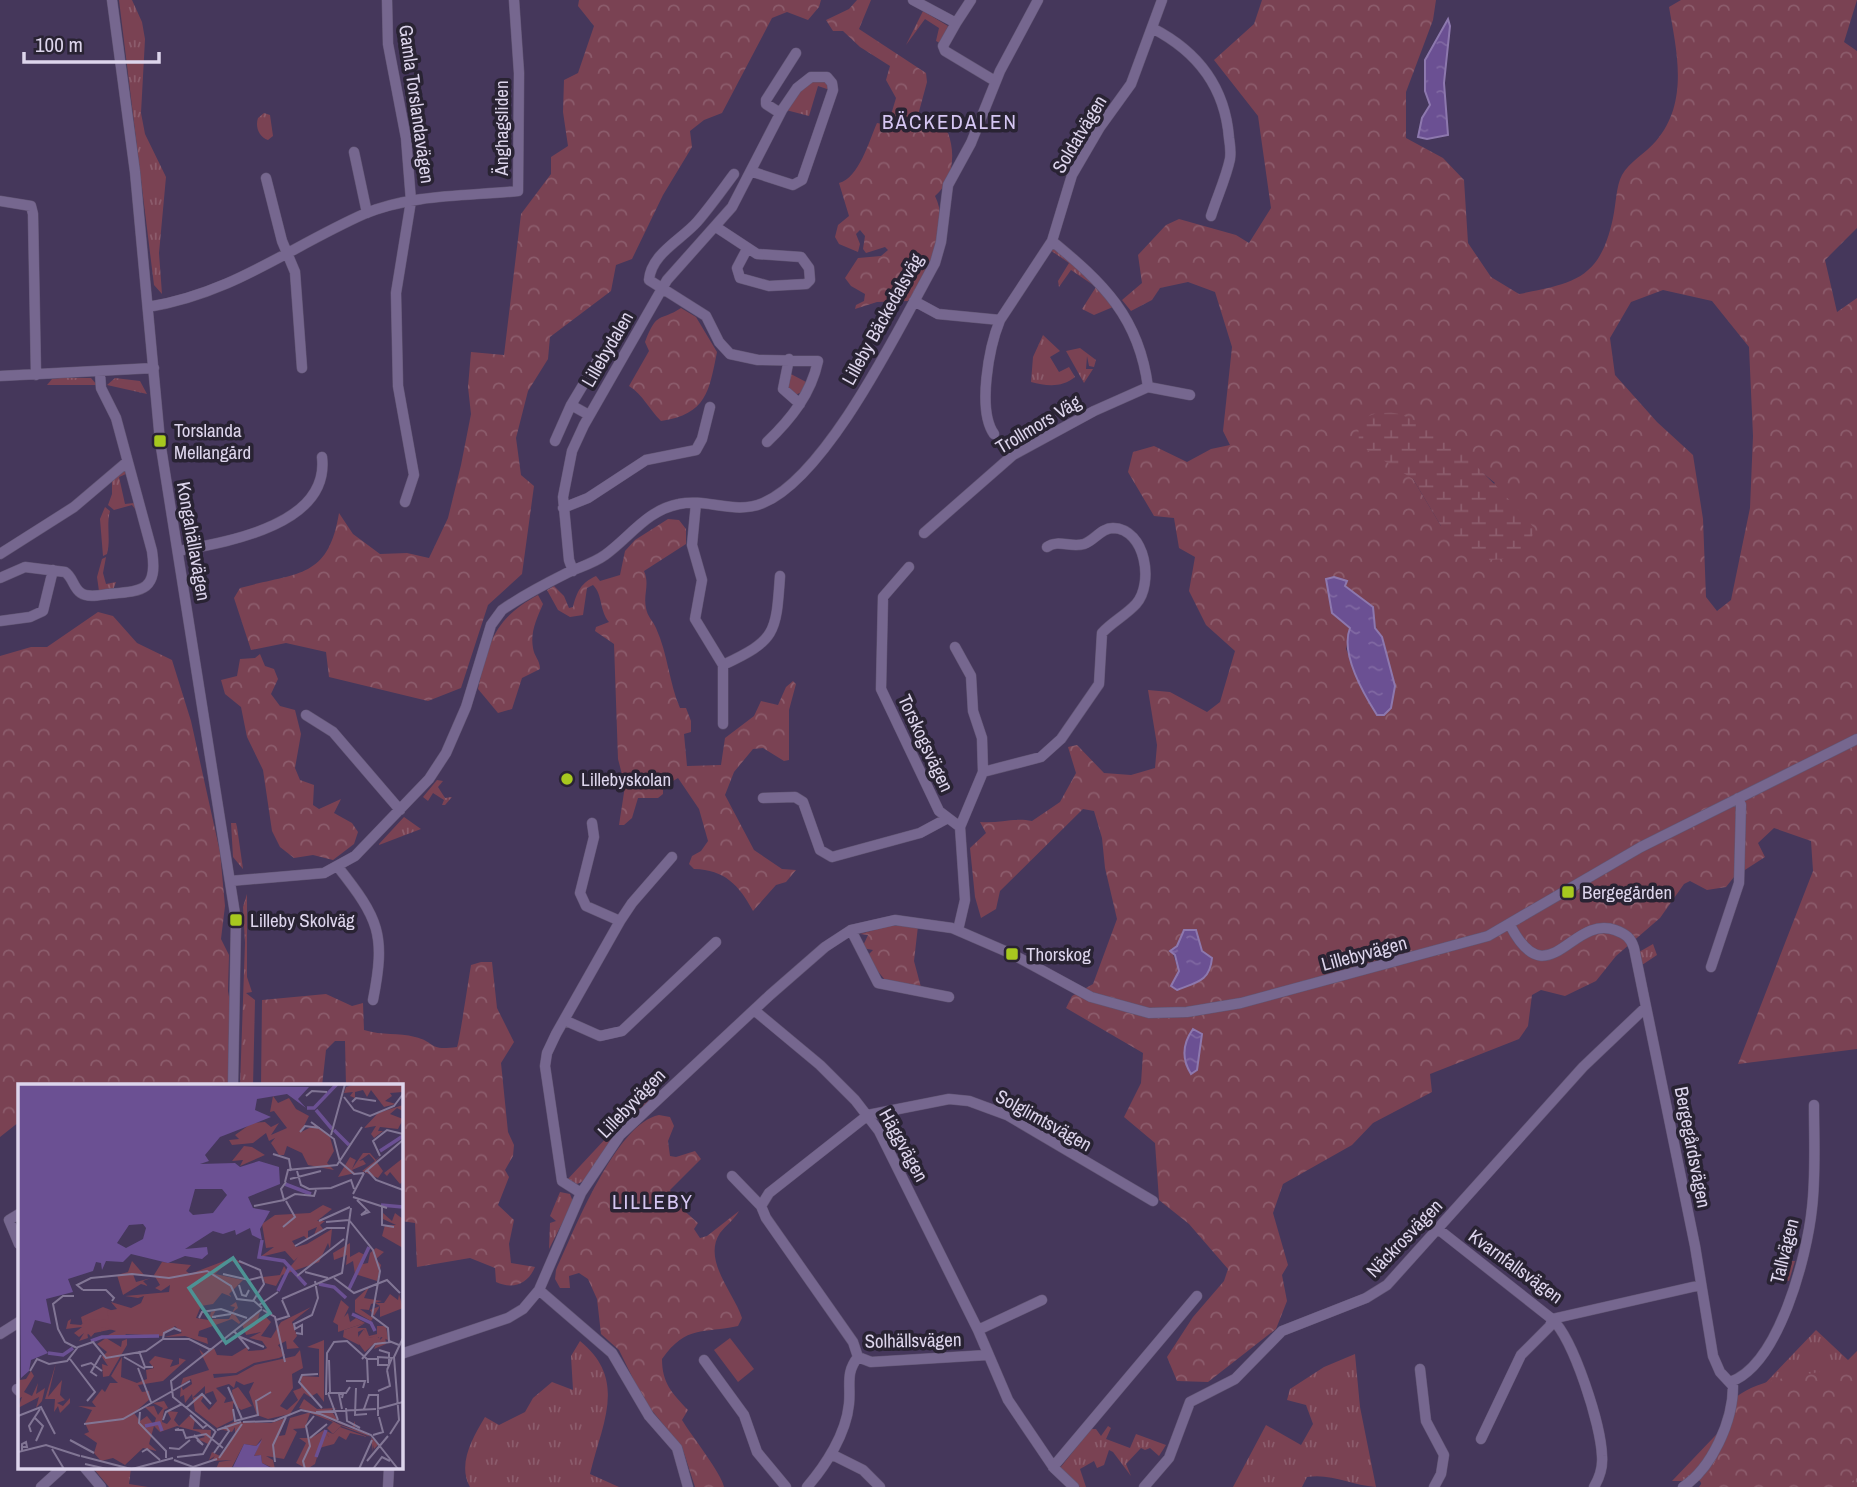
<svg xmlns="http://www.w3.org/2000/svg" width="1857" height="1487" viewBox="0 0 1857 1487" font-family="'Archivo Narrow',sans-serif">
	<style>
		.grass { fill: url(#grass-tufts) }
		.forest { fill: url(#forest-crowns); fill-rule: evenodd }
		.wetland { fill: url(#wetland-marsh) }
		.pitch { fill: #7a4253 }
		.water { fill: url(#water-ripples); stroke: #8d78ae; stroke-width: 2 }
		.lines { fill: none; stroke-linecap: round; stroke-linejoin: round }
		.minor-casing { stroke: #615573; stroke-width: 11 }
		.minor { stroke: #76678f; stroke-width: 10 }
		.poi-dot { fill: #a7c81f; stroke: #292333; stroke-width: 2.5 }
		.labels { text-anchor: middle; dominant-baseline: central; stroke-width: 7; stroke-linejoin: round; paint-order: stroke }
		.street-label { font-size: 19px; fill: #ddd5ec; stroke: #292333 }
		.poi-label { font-size: 19px; fill: #ddd5ec; stroke: #292333; text-anchor: start }
		.neighbourhood-label { font-size: 21px; letter-spacing: 2px; fill: #d5c6f2; stroke: #292333 }
		.inset-river { fill: none; stroke: #6b5093; stroke-width: 3.5 }
		.inset-road { fill: none; stroke: #827695; stroke-width: 2 }
		.view { fill: #4d9294; fill-opacity: 0.15; stroke: #4d9294; stroke-width: 3.5 }
		.inset-edge { fill: none; stroke: #ddd5ec; stroke-width: 3.5 }
	</style>
	<defs>
		<pattern id="grass-tufts" width="24" height="20" patternUnits="userSpaceOnUse" patternTransform="scale(1.75)"><rect width="24" height="20" fill="#7a4253"/><path d="M3 7l-1-3M5 7V3M7 7l1-3M15 17l-1-3M17 17v-4M19 17l1-3" fill="none" stroke="#8c5c6c"/></pattern>
		<pattern id="forest-crowns" width="20" height="18" patternUnits="userSpaceOnUse" patternTransform="scale(1.75)"><rect width="20" height="18" fill="#7a4253"/><path d="M2 6a3 3 0 1 1 6 0M12 15a3 3 0 1 1 6 0" fill="none" stroke="#8c5c6c"/></pattern>
		<pattern id="wetland-marsh" width="20" height="14" patternUnits="userSpaceOnUse" patternTransform="scale(1.75)"><rect width="20" height="14" fill="#7a4253"/><path d="M1 5h8M5 5V1M11 12h8M15 12V8" fill="none" stroke="#8c5c6c"/></pattern>
		<pattern id="water-ripples" width="26" height="14" patternUnits="userSpaceOnUse" patternTransform="scale(1.75)"><rect width="26" height="14" fill="#6b5093"/><path d="M2 4q2-2 4 0t4 0M15 11q2-2 4 0t4 0" fill="none" stroke="#8068a2"/></pattern>
	</defs>
	<rect width="100%" height="100%" fill="#45375b"/>
	<path class="grass" d="M119,0H132L142,22L145,39L141,113L145,134L166,177L159,253L162,294L154,285L152,269Z
		M923,11L948,26L940,43L936,41L939,28L925,19L906,45Z
		M812,80H826L830,90L818,86L809,116L786,110L796,93Z
		M264,113L270,115L273,136L268,140C259,137 255,127 258,118Z
		M1054,249L1084,269L1113,307L1094,315L1082,309L1096,287L1071,270L1059,287L1058,281L1069,263L1050,250Z
		M1043,335L1060,351L1050,357L1059,372L1069,367L1075,377C1062,388 1046,386 1031,382L1033,357Z
		M1080,348L1096,360L1094,367L1089,366L1087,356L1086,369H1093L1084,383L1066,351Z
		M789,373L808,383L802,392L795,395L786,386Z
		M60,378H91L97,385H47L52,379Z
		M115,378L140,381L147,394L107,385Z
		M124,470L126,474L119,477L125,504L134,503L136,510L132,505L114,510L108,505L112,494V477Z
		M105,507L110,511C106,526 111,539 107,554L103,556L100,519Z
		M106,557L103,573L106,584L116,582L113,590L99,591L97,577L102,559Z
		M437,780L443,781L438,787L445,798L452,797L445,805H442L444,800L433,793L428,801L423,797Z
		M404,817L421,829L379,845V844Z
		M231,823H236L237,827L243,869L233,857Z
		M247,894V977L252,992L246,993L255,1000L253,1086H240L245,943L243,907Z
		M1653,944L1657,955L1642,965L1639,952Z
		M658,1093L616,1133L584,1181L577,1184L567,1180L621,1122Z
		M560,1192L570,1194L573,1202L549,1249L550,1223L556,1221L550,1216Z
		M1785,1261H1795L1789,1281L1778,1280L1780,1263Z
		M1816,1330L1848,1360L1857,1351V1487H1703L1700,1481H1672Z
		M580,1341C628,1380 602,1423 590,1474L619,1487H470C457,1464 473,1437 485,1417L499,1425L525,1412L533,1398L552,1382L573,1390L571,1356Z
		M1355,1354L1360,1407L1376,1487C1351,1485 1331,1473 1307,1477L1302,1487H1233L1266,1425L1301,1445L1313,1424L1306,1405L1287,1400L1290,1389L1324,1367Z
		M1108,1426L1111,1428L1106,1439L1130,1448L1136,1434L1166,1445L1159,1456L1150,1448L1145,1450L1141,1448L1126,1464L1131,1476L1113,1452L1109,1450L1104,1465L1097,1468L1094,1461L1080,1469L1086,1487H1080L1060,1468L1091,1429H1096L1101,1436Z
		M93,1468H131L129,1484L148,1487H109Z"/>
	<path class="forest" d="M579,0H821L819,7L808,20L787,12L772,18L722,113L704,120L690,131L692,147L663,195L632,259L616,265L611,291L550,337L548,359L528,391L516,438L521,475L534,486L522,574L488,605L461,688L428,701L329,677L326,652L286,643L251,650L234,598L240,588C297,572 328,580 339,513L353,534L380,554L407,553L429,558L448,518L461,465L471,414L468,387L471,352L504,355L521,214L551,174V157L568,146L563,112L564,80L578,73L594,26L578,6Z
		M857,0H871L859,29L926,73L927,82L917,119L936,123L948,133C956,154 953,181 935,196C951,227 928,276 908,301L877,302L855,309L856,305L864,301L865,294L851,286L845,278L858,258L881,256L888,250L885,247L866,253L863,249L865,236L860,230L856,234L860,244L858,252L839,244L835,237L838,225L849,216L839,183C859,178 869,141 877,123L888,125L896,98L886,80L890,66L860,47L843,31H833L826,20L849,9Z
		M1262,0H1436L1433,20L1406,92V138L1443,158L1464,180L1468,243L1491,277L1519,294C1575,283 1600,279 1613,218C1616,205 1616,186 1622,175C1629,162 1647,152 1656,141C1689,102 1677,52 1669,7L1681,0H1857L1844,42L1857,51V228L1825,260L1837,312L1857,298V1049L1738,1064L1813,871L1811,841L1774,828L1758,843L1765,857L1734,877L1726,887L1707,890L1690,881L1684,884L1660,918L1616,956L1596,981L1565,996L1541,990L1532,995L1528,1026L1519,1039L1430,1074L1432,1092L1373,1123L1352,1145L1283,1184L1273,1213L1288,1265L1282,1275L1287,1301L1276,1329L1208,1382L1177,1381L1167,1357L1193,1317L1224,1281L1228,1269L1189,1224L1159,1200L1155,1143L1124,1117L1141,1083L1143,1053L1066,1008L1072,996L1093,984L1117,919L1105,868L1102,838L1094,811L1083,809L1000,891L996,909L981,918L975,897L970,848L986,833L980,822C999,824 1013,817 1032,821L1060,802L1076,773L1068,747L1077,745L1104,773L1131,775L1155,768L1157,745L1148,690L1170,692L1207,712L1220,702L1235,651L1206,625L1189,591L1195,557L1179,548L1174,518L1154,516L1128,472L1133,452L1154,446L1187,462L1211,449L1230,445L1223,431L1232,347L1215,292L1188,282L1160,288L1152,300L1131,311L1122,300L1142,283L1138,255L1166,225L1179,219L1236,235L1249,243L1271,208L1258,116L1214,60L1254,24ZM1663,290L1712,301L1749,347L1753,436L1750,508L1731,600L1717,611L1706,597L1703,519L1693,455L1657,422L1615,375L1610,338L1631,302ZM1431,431L1495,483L1441,526L1413,479ZM1326,580L1345,585L1373,608C1374,627 1384,655 1392,672L1370,705L1346,649L1351,628L1332,613ZM1183,931L1190,932L1202,951L1179,971L1171,949L1177,946Z
		M681,308L696,317L717,352C709,391 707,414 661,421C649,409 643,395 629,386L649,351L645,342C657,310 660,322 681,308Z
		M668,519L679,520L686,529V544L644,571C650,585 643,594 646,608C647,616 653,621 656,628C668,654 669,683 680,708H686L691,721V732L684,734L687,766L721,765L725,738L754,716L761,701L778,705L786,687L793,681L796,684L789,710V760L784,761L763,748L753,749L734,772L725,795L754,850L782,869L796,870L786,882L776,885L753,911C739,885 725,870 694,869L689,864L692,856L701,851L708,841L699,809L678,778L663,787V794L658,798H638L632,818L624,825H619L625,786L618,759L614,644L595,631L596,627L609,622C599,610 603,595 593,585L587,588L583,615L570,617L558,610L547,590L554,586L564,596L569,608L573,607C577,591 581,583 596,576L600,581L620,575L625,551L635,540Z
		M538,595L543,604C537,618 530,632 533,648C534,656 540,660 540,669L522,678L512,709L498,713L478,689C488,642 495,618 538,595Z
		M98,612L113,616L137,643L172,660L191,721L220,852L225,906L221,939L229,955L228,991L233,1020L229,1086H19V1122L0,1137V656L31,647H47Z
		M260,654L265,666L274,669L278,679L271,694L280,706L295,710L301,734L295,768L300,780L314,785L313,805L319,809L341,799L334,813L352,823L358,832L354,844L333,860L313,855L294,858L280,847L272,831L263,770L247,737L241,707L225,694L221,680L237,676L240,659L255,658Z
		M888,926H918L914,961L922,991L890,986L866,957L873,950L862,948L868,935L860,934Z
		M481,962H492L497,1008L514,1042L501,1063L508,1132L514,1145L513,1156L505,1170L509,1177L498,1205L514,1220L509,1244L511,1263L535,1267C528,1284 513,1290 496,1282L495,1268L470,1258L417,1267L415,1223L401,1221V1086H346L345,1041H335L326,1050L322,1086H261L262,1000L326,994L352,1006L363,1003L364,1030C383,1036 398,1032 415,1037C437,1042 426,1051 457,1047C459,1044 469,977 471,965Z
		M659,1115L670,1117L674,1126L668,1141L670,1156L676,1157L695,1151L701,1159L670,1190L680,1207L698,1223L694,1229L700,1238L707,1236L739,1211C734,1220 726,1225 720,1233C702,1260 734,1293 742,1318L738,1326C703,1334 687,1324 662,1359C662,1383 672,1393 688,1410L682,1420C691,1435 722,1474 724,1487H695L682,1447L644,1401L619,1350L601,1334L597,1299L588,1279L579,1273L569,1276L570,1288H560L555,1279L556,1270C573,1233 616,1123 659,1115Z
		M1857,1364V1478L1843,1487H1699C1721,1458 1730,1432 1736,1397C1768,1373 1819,1376 1857,1364Z"/>
	<path class="wetland" d="M1377,413C1384,413 1393,412 1399,414C1447,430 1502,490 1534,528L1530,546L1519,558L1475,561L1460,551L1441,526L1413,479L1359,445L1358,420Z"/>
	<path class="pitch" d="M730,1338L754,1369L738,1382L714,1350Z"/>
	<path class="water" d="M1448,19L1450,26L1444,83L1448,135L1427,139L1418,137L1422,118L1430,105L1425,91V60Z
		M1334,577L1347,581L1345,586L1373,607L1375,628L1382,637L1395,686L1391,708L1384,715H1377C1363,693 1340,653 1350,628L1332,613L1326,579Z
		M1184,930H1196L1202,951L1212,958C1210,981 1197,982 1177,990L1171,986L1179,971L1175,955L1170,951L1177,946Z
		M1193,1029L1202,1034L1197,1070L1191,1074C1181,1058 1183,1043 1193,1029Z"/>
	<g class="lines">
		<defs>
			<path id="minor" d="M112,0L135,172L160,441L236,920L233,1086
				M387,0L388,44L406,138L411,201L396,293L398,386L414,475L405,502
				M913,0L956,23L943,46L945,51L995,81
				M956,23L971,0
				M1152,28C1197,51 1225,87 1229,138C1230,144 1231,152 1230,159C1226,178 1217,197 1211,216
				M780,113L766,104V100L796,53
				M354,152L367,213
				M734,174C722,190 710,207 697,222C681,240 651,254 649,280L706,316L719,342L730,354L758,360L818,361C811,394 791,419 767,442
				M266,178L282,241L295,272L302,368
				M0,201L31,206L33,214L36,375
				M716,227L757,254L801,257L809,268L810,280L806,284L769,286L740,278L737,268L747,249
				M914,301L938,314L1000,320L1052,241L1072,175L1100,127L1131,84L1162,0
				M148,307C233,293 288,248 364,214C411,194 468,196 518,191L519,73L514,0
				M789,359L783,389L800,404
				M0,376L154,368
				M1148,387L1190,395
				M589,415L571,405L598,360
				M994,434C977,410 989,347 1000,320
				M555,441L571,405
				M696,503L692,545L702,580L695,619L723,665V724
				M563,508L588,498L646,460L696,450L702,439L710,407
				M924,533L1013,455L1094,411L1148,387C1139,317 1103,283 1052,241
				M178,551C227,542 330,525 322,457
				M0,554L74,507L127,462
				M909,567L883,597L881,689L939,811L960,827
				M573,571L569,560L563,497L572,451L584,425L667,280L732,207L782,110L797,88L811,77H827L832,83L833,90L802,180L793,185L753,172
				M0,578L25,567L65,572C73,577 73,588 81,593C88,598 100,595 108,594C143,591 158,591 152,551L116,418L101,388L100,373
				M0,621L30,617L43,611L53,570
				M955,647L971,676L973,711L982,738L983,772
				M723,665C776,640 776,634 780,576
				M306,715L333,732L400,810
				M763,798L795,797L803,802L820,850L832,857L920,833L946,819
				M338,867C379,919 386,934 373,1000
				M230,881L324,873L355,856L429,779L446,753L466,707L491,625L502,610C522,596 545,584 567,573C580,567 594,563 605,555C630,537 647,510 679,504C707,498 735,515 763,503C828,476 901,324 935,263L941,242L948,185L971,143L1000,71L1038,0
				M620,921L632,903L672,857
				M1510,925C1548,999 1572,914 1615,930C1626,934 1631,938 1634,948L1695,1246L1713,1356L1720,1372L1733,1386C1733,1421 1712,1468 1683,1487
				M851,930L878,983L949,997
				M958,930L965,900L960,827L983,772L1041,757L1061,739L1099,684L1102,633C1112,622 1126,615 1136,604C1154,584 1146,529 1113,528C1101,528 1094,541 1084,544C1071,548 1058,539 1047,547
				M1711,967L1739,883L1741,805L1738,798
				M754,1010L820,1065L855,1100L879,1131L978,1330L1008,1400L1054,1468L1074,1487
				M564,1020L600,1036L622,1031L716,942
				M732,1176L761,1206
				M581,1193L562,1181L545,1066L547,1053L556,1034L620,921L586,906L580,893L594,837L592,823
				M19,1214L9,1220L19,1244
				M1438,1229L1552,1319L1701,1285
				M539,1290L612,1353L649,1416L677,1448L688,1487
				M978,1330L1042,1300
				M0,1334L19,1322
				M401,1354L508,1318L523,1309L539,1290L581,1193L620,1135L770,995L825,947L851,930L895,920L952,928L1012,954L1091,997L1149,1013L1187,1012L1241,1003L1488,936L1641,847L1857,739
				M858,1357L853,1342L766,1218L761,1206L769,1193L868,1115L949,1099L969,1101L1007,1115L1153,1201
				M858,1357L871,1362L987,1355
				M704,1360L744,1415L757,1452L786,1487
				M1420,1369L1426,1421L1444,1455L1441,1474L1434,1487
				M1730,1382C1779,1365 1807,1256 1812,1208C1816,1174 1814,1139 1814,1105
				M17,1389L19,1391
				M1481,1439L1521,1355L1550,1326L1552,1319C1574,1340 1601,1425 1602,1456C1603,1468 1600,1477 1594,1487
				M831,1454L863,1470L880,1487
				M1053,1467L1197,1296
				M85,1468L101,1487
				M41,1487L62,1468
				M194,1487L196,1468
				M388,1487L389,1468
				M807,1487C826,1465 846,1434 849,1404C851,1385 845,1373 858,1357
				M1144,1487L1169,1458L1190,1402L1235,1379L1282,1331L1366,1298L1387,1285L1583,1067L1646,1007"/>
		</defs>
		<use href="#minor" class="minor-casing"/>
		<use href="#minor" class="minor"/>
	</g>
	<g class="poi-dot">
		<rect x="153" y="434" width="14" height="14" rx="3.5"/>
		<circle cx="567" cy="779" r="7"/>
		<rect x="1561" y="885" width="14" height="14" rx="3.5"/>
		<rect x="229" y="913" width="14" height="14" rx="3.5"/>
		<rect x="1005" y="947" width="14" height="14" rx="3.5"/>
	</g>
	<g class="labels">
		<g class="street-label">
			<text transform="translate(417 104) rotate(82)">Gamla Torslandavägen</text>
			<text transform="translate(501 128) rotate(-90)">Änghagsliden</text>
			<text transform="translate(1079 134) rotate(-59)">Soldatvägen</text>
			<text transform="translate(882 319) rotate(-61)">Lilleby Bäckedalsväg</text>
			<text transform="translate(607 349) rotate(-60)">Lillebydalen</text>
			<text transform="translate(1038 424) rotate(-31)">Trollmors Väg</text>
			<text transform="translate(194 541) rotate(80)">Kongahällavägen</text>
			<text transform="translate(926 743) rotate(65)">Torskogsvägen</text>
			<text transform="translate(1364 953) rotate(-15)">Lillebyvägen</text>
			<text transform="translate(631 1103) rotate(-46)">Lillebyvägen</text>
			<text transform="translate(1044 1120) rotate(29)">Solglimtsvägen</text>
			<text transform="translate(904 1145) rotate(61)">Häggvägen</text>
			<text transform="translate(1693 1147) rotate(79)">Bergegårdsvägen</text>
			<text transform="translate(1404 1238) rotate(-46)">Näckrosvägen</text>
			<text transform="translate(1784 1251) rotate(-76)">Tallvägen</text>
			<text transform="translate(1516 1266) rotate(36)">Kvarnfallsvägen</text>
			<text transform="translate(913 1340) rotate(-1)">Solhällsvägen</text>
		</g>
		<g class="poi-label">
			<text x="174" y="430">Torslanda<tspan x="174" dy="22">Mellangård</tspan></text>
			<text x="581" y="779">Lillebyskolan</text>
			<text x="1582" y="892">Bergegården</text>
			<text x="250" y="920">Lilleby Skolväg</text>
			<text x="1026" y="954">Thorskog</text>
		</g>
		<g class="neighbourhood-label">
			<text x="950" y="121">BÄCKEDALEN</text>
			<text x="653" y="1201">LILLEBY</text>
		</g>
	</g>
	<g transform="translate(18 1084)">
		<rect width="385" height="385" fill="#45375b"/>
		<path d="M345,69H352L358,76L362,72L358,77L365,87L360,94L344,87L357,77L351,70L341,77L345,76L348,80L334,86L337,89L320,93L332,73L338,76L334,85ZM351,203L346,214L364,217L353,220L351,226L342,225L355,234L353,237L337,228V216ZM85,223L103,230L95,245L67,251L63,233ZM347,239L339,244H348L351,252L359,250V242H368L370,256L363,253L361,257L354,261L361,253L350,254L346,245L340,248L341,261L325,253L326,246ZM286,315L299,325L319,324L313,326L320,337L334,343L337,337V343L336,344L322,340L308,332L299,330L307,333L322,341L341,347L349,350L356,356L360,361L356,365L355,361V368L353,353L323,342L315,350L309,344L315,338L292,329L287,344L275,345L279,348L266,375L248,372L255,376L257,385L244,379L243,371L236,372L244,354L238,362L226,360L213,385H198L201,378L214,376L193,377L197,372L191,376L194,368L202,372L224,342L217,351V343L214,348L201,345L216,338L253,339L268,334L261,352L267,351L272,334L293,328L281,324ZM306,346L311,353H305L297,380L289,385L278,379L288,359L281,354H293Z" fill="#7a4253"/>
		<path d="M338,0H385V8L372,9L374,12L367,17L378,20L366,23L353,6L349,13L345,6L337,8V14L332,12L335,8L326,9L328,3ZM255,12L260,19L271,14L278,25L291,32L283,48L297,41L312,53L316,67L309,79L316,86L290,81L284,69L269,62L266,71H261L253,59L257,54L251,57L248,49L235,59L214,61L211,56L221,55L217,51L234,39L247,38L253,43L261,39L253,51L269,44L256,27L252,28ZM385,21V27L379,24L372,30L385,35L380,45L362,43L360,47H365L356,54L353,50L358,42L346,44L360,29ZM226,62L234,63L247,71L222,82L225,76L214,77ZM385,74V97L382,100L372,88L369,92L366,89ZM305,121L314,125L299,137H307L302,141L305,145L296,151L299,143L290,147V156L286,152L274,157L278,163L289,160L314,145L312,165L310,159L301,178L264,191L258,202L247,199L245,193L262,191L266,182L269,187L280,173L276,177L267,167L242,173L256,163L248,164L244,140L257,131L292,129ZM365,129L374,137L377,129L385,135V164L364,152L367,141H378L365,135ZM332,159V173L341,168L347,171L345,180L350,179L352,169L358,164L366,168L358,175L363,181L359,197L337,190L335,177L328,181L329,171L316,176L315,169ZM214,174L228,180L211,177L197,190L225,196L211,210L214,213L204,209L195,220L183,222L178,234L191,236L193,228L198,226L193,235H211L217,223L212,222L218,218L220,224L215,228L222,238L227,233L221,240L214,235L181,247L180,252L189,254L190,260L167,252L146,253L164,249L157,242L144,252L108,250L105,254L88,252L98,247L84,243L83,248L79,246L73,253L69,248L70,254L61,257L66,249L61,253L56,249L64,243L48,245L50,237L53,235L52,240L63,241L70,235L91,236L89,227L99,225L93,218L113,224L123,219L126,212L120,214L107,212L151,208L152,201L143,207L137,204L142,201L136,191L144,178L173,181L168,187L172,190ZM114,177L127,192L115,190L118,198L133,194L125,197L130,202L123,200L105,211L99,191L110,188ZM372,210L380,216L381,210L385,224L362,233V222L356,232L352,226L362,222L357,219H366ZM323,216L331,223L326,233L330,229L332,238L338,234L347,239L320,248V241L315,238ZM293,223L274,238L279,252L275,257L281,264L269,265L268,257L260,261L267,271L261,274L236,279L218,289L195,290L196,294L219,291L237,281L277,272L282,266L285,284L274,290L275,304L262,322L269,326L280,316L275,307L283,304V292L301,293V265L289,263L306,256V318L299,309L292,313L286,309L272,330L250,335L239,331L231,308L236,298L226,301L218,297L216,304L211,300L198,304L208,314L206,319L215,317L214,306L220,303L234,322L223,326L215,319V336L199,344L177,327L174,310L167,319L166,311L162,313L163,302L165,306L174,300L173,295L163,301L165,294L191,286L181,265L187,271L196,264L199,271L214,272L229,263L230,267L245,266L249,264L244,257L231,254L243,248L228,251L224,240L242,228L240,235L247,232L253,238L243,252L253,254L263,238ZM187,302V310L195,307L199,317L191,326L183,317L187,310L174,314ZM346,245L351,254L359,252L362,256L367,251L368,260L356,265L359,257L347,268L338,256ZM88,254L103,263L104,257L109,255V261L91,292L85,293L84,280L90,282L84,273L89,268L79,260ZM137,272L155,276L152,283L161,280V274L168,276L145,297L120,301L124,308L131,307L132,315L116,329L122,337L129,332L136,341L138,334L127,323L136,322L140,331L145,324L135,319L146,317L150,324L146,326L144,338L149,340L153,335L149,327L160,328L156,336L161,342L171,332L177,336L175,345L193,346L192,361L180,355L187,353L181,348L159,342L142,348L136,342L131,360L139,367L125,364L107,381L95,374L83,377L76,369L79,359L66,350L71,348L67,339L74,326L60,322L78,323L74,318L84,305L87,308L92,299H100L93,292L104,273L103,293L119,299L129,295L128,286L136,284L131,278ZM38,279L30,313L44,296L42,311L47,316L39,319L45,322L52,314V319L42,329L40,322L36,328L37,315H27ZM13,287L16,292L6,308L14,312L20,299L18,310L27,304L24,317L18,324L21,313L0,324L4,313L0,315V290L2,296L8,295ZM322,343L350,353L332,349L328,356L321,352L316,360L301,364L306,353H311L306,346L315,350Z" fill="#7a4253" fill-rule="evenodd"/>
		<path d="M0,0L291,3L280,15L288,24L269,10L239,15L237,26L253,33L202,53L187,71L191,77L182,80L217,79L222,83L241,77L261,83L262,100L230,113L235,124L252,127L242,145L244,156L234,151L232,144L218,151L217,146L205,150L195,147L167,165L189,163L190,170L184,175L167,172L150,179L113,170L105,178L88,177L84,186L83,179L78,178L75,187L50,195L55,208L28,215L33,240L17,236L13,248L30,269L13,276L11,287L3,294ZM177,105H204L209,111L195,129L175,131L171,127ZM125,140L128,144L125,155L108,164L99,159L111,141ZM244,356L236,372L243,371L244,379L255,385L215,383L226,360L238,362Z" fill="#6b5093" fill-rule="evenodd"/>
		<path class="inset-river" d="M289,24H296L319,0M298,26L314,45M316,46L331,61M362,67L385,52M267,100L293,110M363,121L385,123M244,156L241,173L266,177L288,201M301,200L316,203L328,214M331,205L351,163M260,207L271,184M334,230L353,239L357,247M73,257L84,253L141,252M30,269L45,271L55,264M127,342L141,339L144,347M298,373L308,346"/>
		<path class="inset-road" d="M288,12L294,7L309,8M326,13L336,26L352,32L376,22L385,10M334,18L338,14L358,17M293,38L316,55L322,78L336,90L346,89M282,48L287,42L302,44M313,51L327,0M255,70L271,75L273,87M362,72L355,57L369,46L385,50M349,86L358,96L385,106M279,87L283,101L291,105L313,104L333,96L336,105M347,88L385,56M272,95L303,87M267,98L270,86L319,81L344,43M268,98L263,105L266,116L277,110L296,112L298,106M335,110L346,89M335,113L369,124M339,116L351,128L343,131L349,126M236,122L266,116M364,123V141L376,143M331,136L355,166L362,187L354,232L370,244L371,257L381,261M301,137L332,123M308,138L331,136M265,143L277,133L268,117M277,162L309,144H327M221,177L242,186L246,200L235,217M287,188L310,194M205,190L231,196L243,193M279,192L326,155M316,194L336,209L369,196L382,209M221,201L224,211L228,212L231,206M65,206L59,201L73,194L114,190L151,194L189,187L213,202L219,215L236,217L244,224M65,206H88L96,214L94,217M56,212H45L35,220L40,245L47,258L59,264M264,215L324,189L333,124M241,221L260,208M245,226L257,233L267,278M198,233H194L213,230M181,234L184,228L203,225L229,234M258,236L271,232L264,216M216,247L231,265M278,249L284,250V241L277,245L276,240L294,231L300,214L297,197M220,252L246,263M145,255L146,249L156,244L163,247M361,266L371,269V280M121,267L127,283H135M106,273L127,285M52,275L77,308L69,317M344,275L357,260L373,258M349,275L350,299M311,276L312,309M63,282L73,279L84,287M120,284L133,318M369,286L374,274L360,273V281H370M12,287L19,275L31,280L49,277L60,263L75,258L88,274L128,267L145,255H171L193,266M300,290L284,291L281,298L304,324M79,292L73,288L83,271M328,297H347L345,304M210,303L224,335M338,304L337,331L349,330M360,307L372,302L369,286M310,309L320,336M310,309H328L332,303M308,311L309,269L316,258L329,257L349,275H360M168,324L184,310L193,320M328,324L329,337L342,344M215,325L217,337L240,331L238,317L253,308M324,325L321,310H325L324,314M346,325L351,311H360M359,325L385,318M122,328L121,339L148,367V374M298,328L358,325M172,331L185,344L189,341M0,332L23,323L37,350M360,332V310M17,334L25,342L18,357M145,336L148,328L164,320M225,338L256,337L283,326L302,330L353,351L380,385M66,340L105,335L172,297M161,345L157,346H165L168,354L188,350L205,364M199,346L223,338M197,347L155,313L153,297L244,225M13,348L11,342L22,325M372,350L381,336L376,273L385,254M176,351L185,361L179,356M355,351L365,348L361,333M292,354L309,340M52,356L76,369M151,364L161,365L172,356M34,365L46,385M4,367V360L8,358L9,363H4M0,368L28,361L62,372M124,368L129,365L142,376M196,369L211,347L207,342M63,372L113,385M159,373L185,370L198,347M201,374L224,340M156,376L175,383L199,375M349,377L370,352M257,378L255,361L268,333M67,380L89,385M114,385L155,374M287,385L285,377L292,362L288,342L296,332M341,385L354,356M355,385L364,373L372,377"/>
		<path class="view" d="M215,174L252,229L208,259L171,204Z"/>
		<rect width="385" height="385" class="inset-edge"/>
	</g>
	<path d="M24 52v10h135v-10" fill="none" stroke="#ddd5ec" stroke-width="3.5"/>
	<text x="35" y="52" font-size="21" fill="#ddd5ec" stroke="#292333" stroke-width="5" paint-order="stroke">100 m</text>
</svg>
